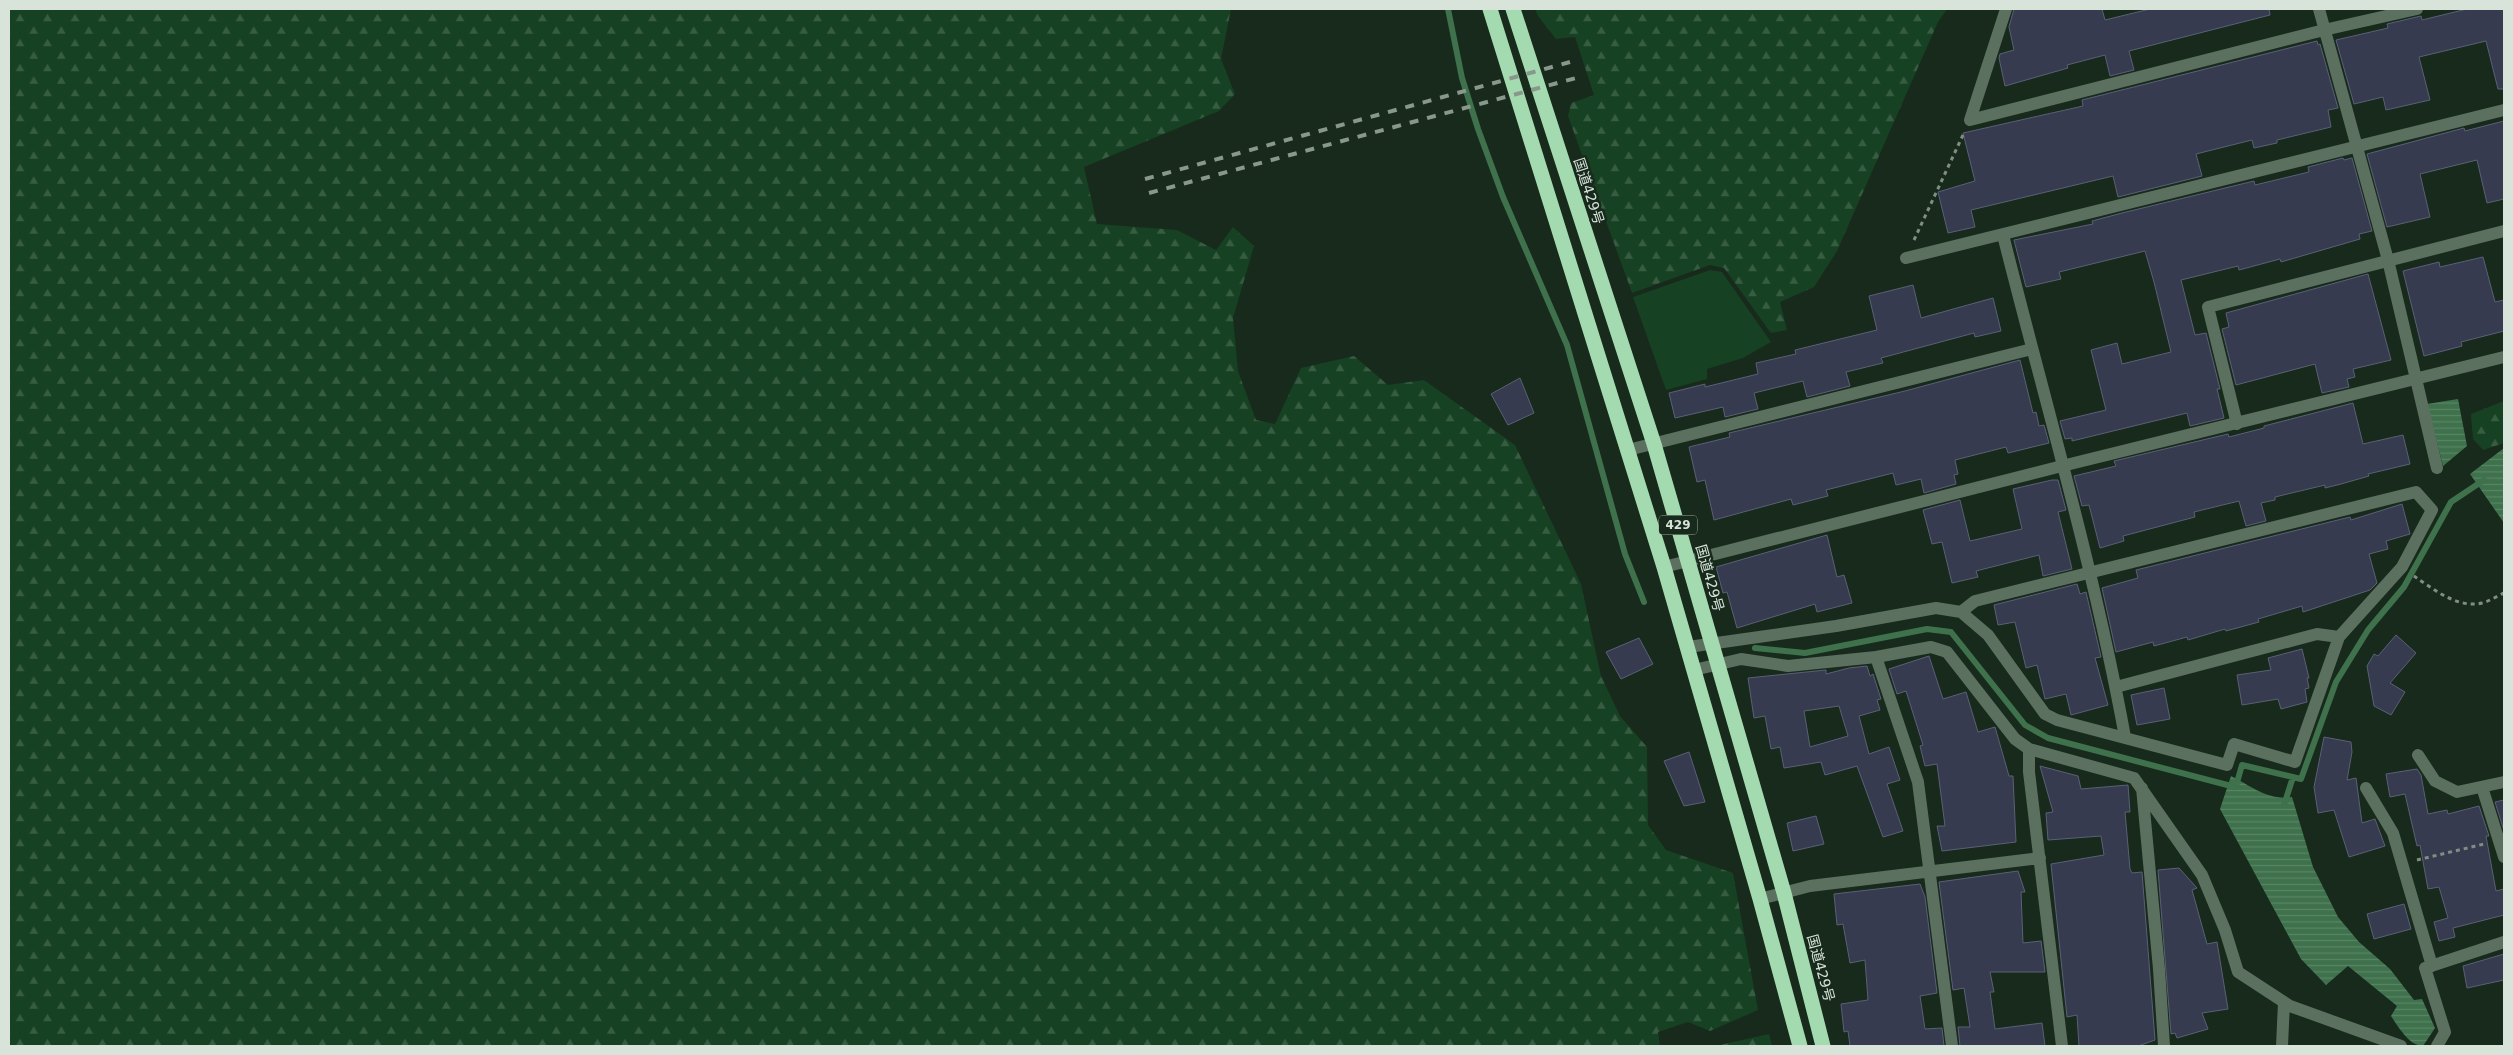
<svg xmlns="http://www.w3.org/2000/svg" width="2513" height="1055" viewBox="0 0 2513 1055" font-family="'DejaVu Sans','Noto Sans JP',sans-serif">
	<style>
		.forest { fill: url(#forest-firs) }
		.park { fill: #164123 }
		.water { fill: url(#water-rules) }
		.lines { fill: none; stroke-linecap: round; stroke-linejoin: round }
		.stream { stroke: #3e714c; stroke-width: 6 }
		.building { fill: #363b4f; stroke: #5a6076; fill-rule: evenodd }
		.path { stroke: #808e83; stroke-width: 3; stroke-dasharray: 4 4; stroke-linecap: butt }
		.minor { stroke: #5b705f; stroke-width: 12 }
		.highway { stroke: #a3daaf; stroke-width: 15 }
		.rail { stroke: #89978c; stroke-width: 4; stroke-dasharray: 9 9; stroke-linecap: butt }
		.labels { text-anchor: middle; dominant-baseline: central; stroke-width: 5; stroke-linejoin: round; paint-order: stroke }
		.shield { fill: #172a1c; stroke: #9eaca1; stroke-width: 1 }
		.shield-label { font-size: 12px; font-weight: bold; fill: #d8e3da }
		.street-label { font-size: 14px; fill: #d8e3da; stroke: #172a1c }
	</style>
	<defs>
		<pattern id="forest-firs" width="22" height="20" patternUnits="userSpaceOnUse" patternTransform="scale(1.25)"><rect width="22" height="20" fill="#164123"/><path d="M5 1l3.5 6h-7zM16 11l3.5 6h-7z" fill="#375c42"/></pattern>
		<pattern id="water-rules" width="6" height="5" patternUnits="userSpaceOnUse" patternTransform="scale(1.25)"><rect width="6" height="5" fill="#3e714c"/><path d="M0 2.5h6" fill="none" stroke="#598565"/></pattern>
	</defs>
	<rect width="100%" height="100%" fill="#172a1c"/>
	<path class="forest" d="M9,9H1231L1221,59L1235,94L1219,111L1084,167L1097,224L1177,230L1216,250L1233,227L1254,246L1233,318L1238,371L1256,420L1275,424L1301,368L1354,356L1388,385L1424,380L1515,445L1581,584L1601,676L1620,716L1647,747L1648,825L1666,850L1733,873L1758,1010L1710,1031L1688,1022L1658,1032L1660,1046H9Z
		M1535,9H1947L1938,22L1837,251L1814,287L1780,302L1787,330L1771,333L1724,268L1710,265L1632,293L1568,116L1571,103L1594,95L1575,37L1556,39L1538,16Z
		M2504,401V443L2483,450L2473,439L2471,414Z
		M1769,1034L1772,1046H1719L1720,1045Z"/>
	<path class="park" d="M1710,270L1722,272L1771,342L1743,358L1707,369V379L1666,390L1633,297Z"/>
	<path class="water" d="M2458,399L2467,446L2443,466L2427,404Z
		M2504,448V523L2470,474Z
		M2231,776C2251,786 2269,801 2292,797L2313,867L2338,917L2359,942L2390,969L2414,1000L2422,999L2435,1028L2423,1046C2409,1046 2398,1026 2391,1016L2397,1006L2348,966L2326,985L2301,959L2220,809Z"/>
	<g class="lines">
		<path class="stream" d="M1448,9L1462,78L1478,129L1503,197L1567,345L1625,554L1644,602
			M1755,648L1805,653L1927,629L1951,632L2025,725L2048,738L2235,787
			M2236,786L2242,765L2301,779L2336,682L2368,630L2404,587L2451,502L2484,480
			M2284,805L2293,777"/>
	</g>
	<path class="building" d="M2014,9H2102L2105,20L2150,9H2269L2270,15L2129,51L2134,70L2110,76L2105,55L2067,65L2068,68L2005,86L1999,58L2000,54L2014,50L2009,27Z
		M2467,9H2504V89H2498L2486,41L2419,57L2430,100L2386,110L2383,97L2354,104L2336,40L2388,28L2387,24L2421,16L2422,20Z
		M2317,41L2318,45L2320,44L2338,108L2328,110L2331,127L2277,140V143L2254,148L2252,140L2196,154L2202,176L2118,197L2113,176L1971,210L1975,227L1948,233L1938,192L1975,181L1963,133L2083,106L2082,100Z
		M2504,121V199L2487,203L2477,160L2420,174L2430,217L2387,227L2367,154L2464,128L2465,131Z
		M2343,158L2344,160L2352,158L2372,231L2359,234L2360,239L2281,262L2280,259L2239,270L2238,266L2181,280L2195,335L2206,333L2220,389H2217L2224,418L2190,426L2187,413L2072,441V438L2065,439L2060,421L2106,410L2091,350L2117,343L2122,364L2171,352L2154,282L2145,251L2059,272L2061,279L2026,287L2014,240L2093,224L2092,221L2122,213L2254,181L2255,185L2309,172L2308,167Z
		M2483,257L2495,302L2504,300V331L2461,342L2462,346L2424,356L2403,271L2439,262L2440,267Z
		M2368,274L2391,360L2353,369L2355,377L2347,379L2349,387L2322,393L2315,364L2236,385L2222,329L2229,327L2226,313Z
		M1913,285L1921,318L1993,298L2001,331L1975,337L1974,333L1881,358L1883,363L1846,372L1850,386L1807,397L1803,381L1754,393L1758,409L1725,417L1723,407L1675,418L1669,393L1705,384V387L1758,374L1756,363L1796,354L1795,350L1877,330L1869,296Z
		M2020,360L2033,413L2036,412L2039,426L2044,425L2049,443L2008,453L2006,447L1955,460L1958,474L1954,475L1956,484L1924,493L1921,479L1896,485L1893,473L1826,490L1828,496L1793,505L1791,499L1714,520L1705,480L1697,482L1689,447L1730,437L1729,433L1905,391Z
		M1520,378L1534,413L1508,425L1491,394Z
		M2353,403L2363,444L2403,435L2410,464L2368,474L2369,476L2341,484L2325,488V485L2275,497V500L2261,503L2266,521L2246,526L2239,501L2194,512L2195,517L2123,536L2124,541L2100,548L2089,505L2082,506L2074,476L2116,466L2114,461L2228,434L2229,437L2264,428V426Z
		M2052,480H2058L2066,510L2058,512L2072,569L2043,576L2039,555L1976,571L1978,577L1952,583L1942,542L1932,544L1923,510L1960,500L1970,541L2022,529L2013,489Z
		M2402,504L2410,534L2386,541L2388,549L2369,554L2377,583L2370,590L2303,612L2302,606L2258,619L2259,622L2226,631L2225,629L2188,640L2187,637L2154,646L2153,642L2116,652L2102,588L2138,578L2136,570L2350,517L2351,520Z
		M1827,535L1837,577L1844,575L1852,603L1817,612L1815,604L1737,628L1727,592L1723,593L1716,567Z
		M2077,584L2080,594L2086,592L2101,657L2095,658L2108,705L2071,715L2066,694L2045,699L2037,665L2026,668L2015,622L1998,625L1994,605Z
		M2396,635L2416,653L2390,683L2405,692L2391,715L2374,706L2367,666L2374,654L2378,656Z
		M1639,638L1653,664L1621,679L1606,652Z
		M2302,649L2309,678H2307L2309,688L2305,689L2307,702L2281,709L2278,699L2242,705L2237,675L2271,670L2268,658Z
		M1929,656L1943,699L1966,692L1978,732L1995,727L2009,776H2013L2016,842L1942,851L1937,826H1945L1937,764L1925,766L1920,746L1923,745L1906,691L1897,694L1889,669Z
		M1867,666L1870,676L1873,674L1881,699L1877,700L1880,710L1859,716L1869,754L1889,747L1900,780L1887,784L1903,831L1883,837L1857,766L1825,775L1821,762L1784,768L1780,747L1771,749L1765,716L1754,718L1748,678L1826,670V674L1849,668ZM1839,706L1848,736L1810,747L1804,711Z
		M2164,688L2170,719L2137,725L2131,695Z
		M2324,737L2351,742L2352,752L2347,780L2356,778L2362,823L2375,819L2385,846L2349,857L2334,810L2318,813L2314,787Z
		M1689,752L1705,802L1684,806L1664,761Z
		M2040,766L2078,776L2081,789L2128,785L2130,812H2125L2130,869L2132,873L2142,872L2155,1040L2138,1046H2079L2077,1015L2067,1017L2051,864L2104,855L2101,836L2048,840L2046,813L2053,812Z
		M2417,769L2421,775L2428,814L2447,810L2448,814L2479,806L2489,836H2486L2496,891L2504,889V915L2453,928L2455,937L2439,941L2434,922L2448,918L2439,887L2428,889L2420,845L2417,846L2405,794L2390,797L2386,774Z
		M2504,800V831L2495,802Z
		M1816,816L1824,844L1793,851L1787,823Z
		M2179,868L2197,888L2192,890L2207,944L2217,942L2228,1009L2202,1013L2208,1029L2177,1038L2175,1033L2171,1034L2158,870Z
		M2018,871L2025,892H2021L2023,943L2041,941L2045,972H1990L1994,992H1990L1995,1029L2042,1023L2045,1046H1960L1958,1027H1970L1964,988L1953,990L1939,882Z
		M1920,884L1925,897L1937,993L1920,996L1925,1029L1942,1028L1944,1046H1850L1848,1031L1844,1032L1841,1004L1868,1000L1865,960L1850,963L1843,924L1837,925L1834,894Z
		M2404,904L2411,929L2374,939L2367,914Z
		M2504,954V980L2467,988L2463,966Z"/>
	<g class="lines">
		<path class="path" d="M1914,240L1963,135
			M2414,576C2433,589 2458,609 2482,603C2490,601 2497,596 2504,593
			M2417,860L2484,844"/>
		<path class="minor" d="M2319,9L2388,260L2437,468
			M1970,120L2324,30L2417,9
			M1970,120L2006,9
			M2003,235C2045,402 2094,568 2125,737
			M1906,258L2504,110
			M2237,424L2208,307L2504,231
			M1628,450L2032,349
			M1664,567L2062,466L2504,357
			M1688,647L1836,626L1936,608L1961,612L1988,635L2045,714L2057,720L2227,765L2234,744L2295,762L2339,637L2402,567L2432,510L2416,492L1975,601L1961,612
			M1876,657L1918,782L1952,1046
			M1694,670L1741,659L1788,666L1876,657L1931,647L1947,652L2015,739L2029,749L2134,778L2202,875L2225,930L2238,972L2290,1006L2401,1046
			M2116,687L2317,634L2339,637
			M2029,749V772L2062,1046
			M2418,755L2435,781L2457,792L2504,782
			M2482,787L2504,857
			M2142,788L2159,969L2164,1046
			M2366,788L2393,833L2432,966
			M1760,899L1810,886L2040,858
			M2282,1046L2284,1002
			M2437,1046L2445,1032L2425,968L2504,942"/>
		<path class="highway" d="M1490,9L1664,567L1760,899L1800,1046
			M1513,9L1654,444L1784,893L1823,1046"/>
		<path class="rail" d="M1145,179L1570,62
			M1149,193L1576,78"/>
	</g>
	<g class="labels">
		<rect class="shield" x="1659" y="515.5" width="38" height="19" rx="4"/>
		<g class="shield-label">
			<text x="1678" y="525">429</text>
		</g>
		<g class="street-label">
			<text transform="translate(1589 191) rotate(72)">国道429号</text>
			<text transform="translate(1710 578) rotate(74)">国道429号</text>
			<text transform="translate(1821 968) rotate(75)">国道429号</text>
		</g>
	</g>
	<rect width="2513" height="1055" fill="none" stroke="#d8e3da" stroke-width="20"/>
</svg>
